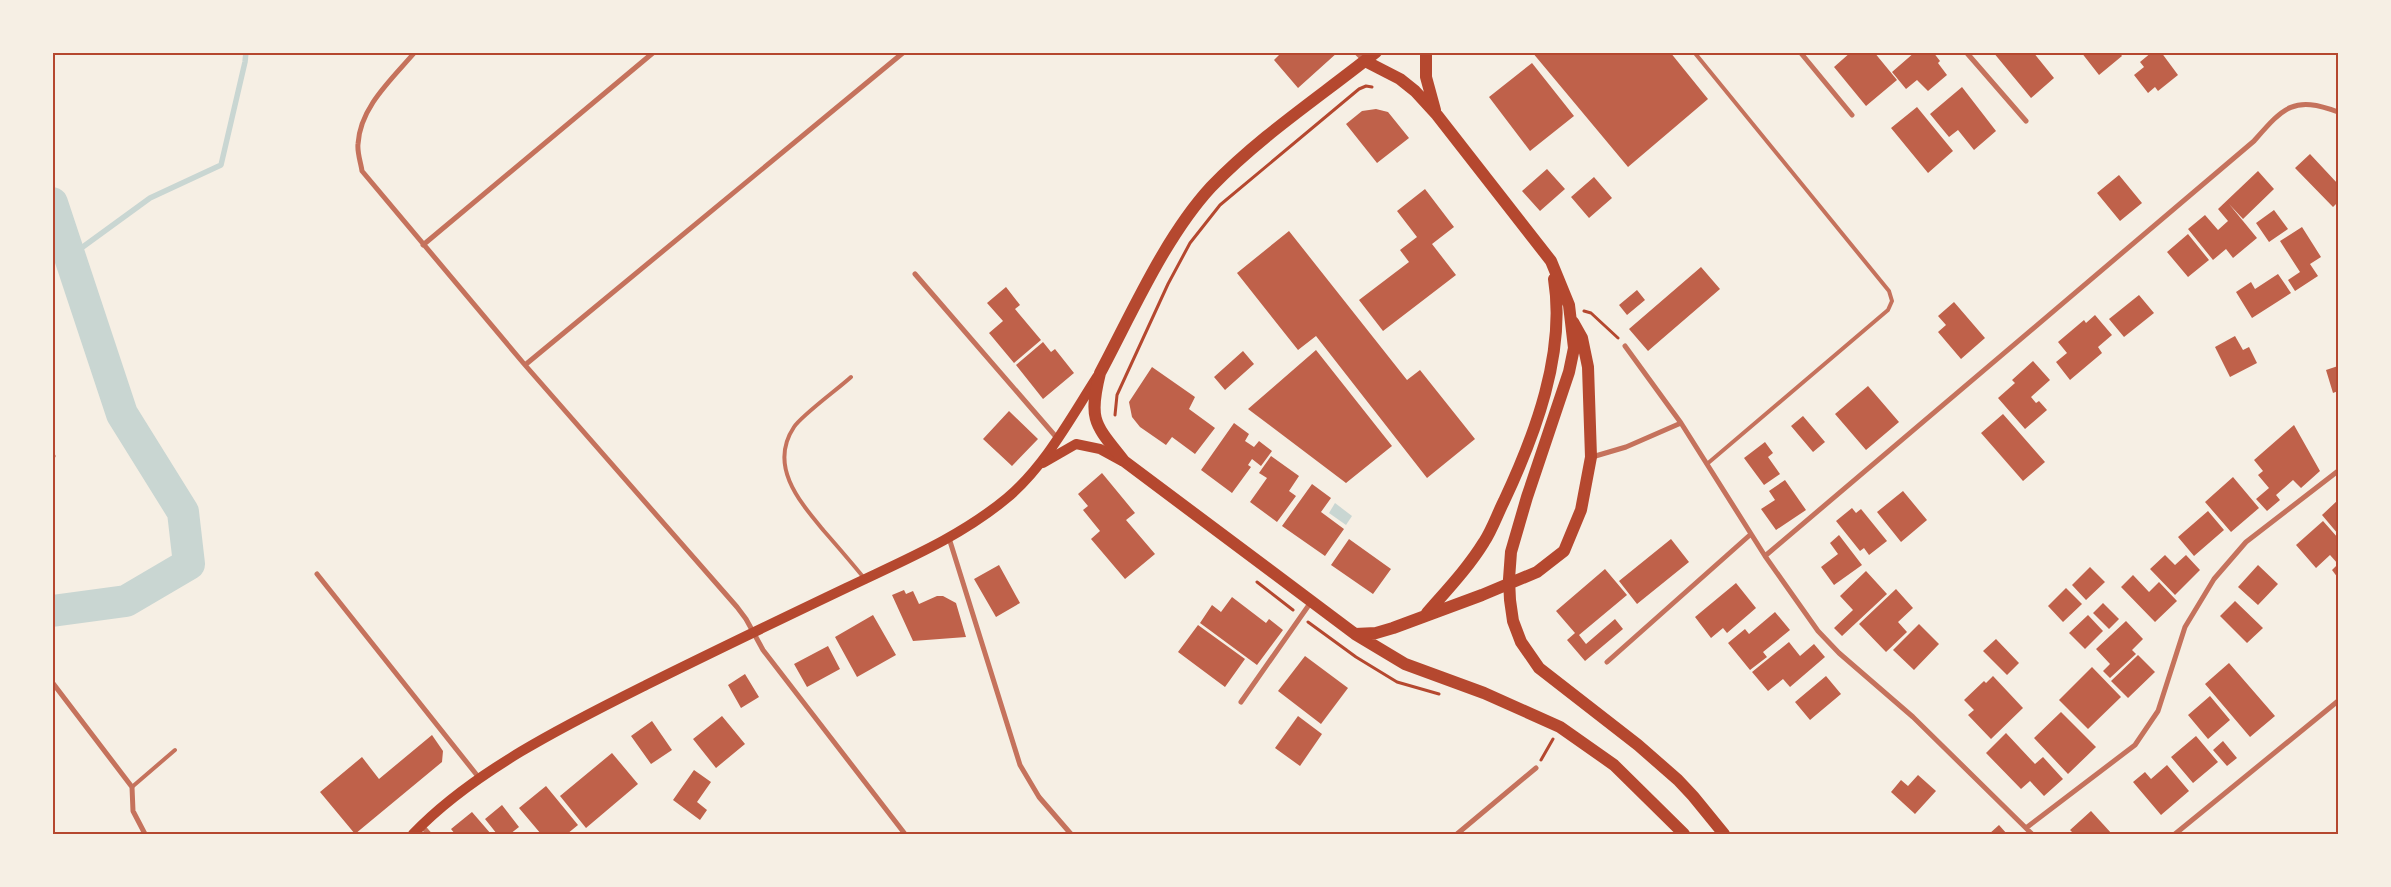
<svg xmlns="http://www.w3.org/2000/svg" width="2391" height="887" viewBox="0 0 2391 887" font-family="Karla,sans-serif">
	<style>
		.water { fill: #c9d6d2 }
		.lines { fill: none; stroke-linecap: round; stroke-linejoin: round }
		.stream { stroke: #c9d6d2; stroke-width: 5.5 }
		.river { stroke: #c9d6d2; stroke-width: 32 }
		.building { fill: #bf614a }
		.path { stroke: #b5482f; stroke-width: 3 }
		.service { stroke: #c5725c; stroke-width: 4 }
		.minor { stroke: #c5725c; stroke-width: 5 }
		.secondary { stroke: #b5482f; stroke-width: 10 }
		.primary { stroke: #b5482f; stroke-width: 12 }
		.neatline { fill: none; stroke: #b5482f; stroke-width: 2 }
	</style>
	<rect width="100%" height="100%" fill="#f6efe4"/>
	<path class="water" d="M1335,503L1352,516L1346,525L1329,513Z"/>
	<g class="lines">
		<path class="stream" d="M69,257L150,198L221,165L245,62L246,52"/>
		<path class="river" d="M52,203L122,414L183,512L189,564L126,601L52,611"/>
	</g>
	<path class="building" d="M1282,52H1338L1298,88L1274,60Z
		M1532,52H1670L1708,99L1628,167Z
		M1851,52H1874L1897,80L1866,106L1834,67Z
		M1915,52H1933L1940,61L1938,63L1947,75L1928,91L1917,80L1906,89L1892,72Z
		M1993,52H2033L2054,78L2031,98Z
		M2081,52H2119L2122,56L2099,75Z
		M2152,52H2161L2178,75L2158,91L2155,87L2148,93L2134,75L2144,67L2140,62Z
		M1532,63L1574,116L1530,151L1489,97Z
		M1962,87L1996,131L1974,150L1958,130L1949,137L1930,114Z
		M1917,107L1953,151L1928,173L1891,128Z
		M1376,109L1388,112L1409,138L1377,163L1346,124L1362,111Z
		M2310,154L2338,184V202L2333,207L2295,168Z
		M1547,169L1565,189L1540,211L1522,191Z
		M2258,171L2274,189L2243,219L2229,204L2257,238L2233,258L2226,249L2213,260L2188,229L2205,215L2218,230L2228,221L2218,209Z
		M2119,175L2142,203L2120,221L2097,193Z
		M1594,177L1612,198L1589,218L1571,197Z
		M1425,189L1454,227L1432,244L1456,275L1383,331L1359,300L1409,262L1400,250L1417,237L1397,211Z
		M2274,210L2288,229L2269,242L2256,223Z
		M2302,227L2321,257L2310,264L2318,276L2295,291L2288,280L2300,272L2280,241Z
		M1289,231L1407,380L1420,370L1475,439L1427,478L1316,336L1298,350L1237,273Z
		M2188,234L2209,260L2188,277L2167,252Z
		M1701,267L1720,289L1648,351L1629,329Z
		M2278,274L2291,293L2252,318L2236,292L2251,282L2255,289Z
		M1006,287L1020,305L1015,309L1041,340L1014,363L989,333L1003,321L987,303Z
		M1637,290L1645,300L1627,315L1619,305Z
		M2139,295L2154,313L2124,337L2109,319Z
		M1954,302L1985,338L1961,359L1938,332L1946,325L1938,316Z
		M2095,315L2112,335L2098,347L2102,353L2070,380L2056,362L2067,353L2058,342L2084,320L2086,323Z
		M2235,336L2243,350L2249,347L2257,363L2230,377L2215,347Z
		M1043,342L1051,352L1055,349L1074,373L1043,399L1016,365Z
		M1316,350L1392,446L1346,483L1248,409Z
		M1243,351L1254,364L1225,390L1214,377Z
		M2033,361L2050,380L2031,397L2036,403L2039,401L2047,410L2025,429L1998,398L2015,383L2012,380Z
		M2338,366V391L2333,393L2326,370Z
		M1152,367L1195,397L1189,409L1215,428L1195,454L1172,437L1166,445L1140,427L1132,417L1129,402Z
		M1868,386L1899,422L1866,450L1835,414Z
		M1009,411L1038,439L1012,466L983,439Z
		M2003,414L2045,462L2023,481L1981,433Z
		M1803,416L1825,442L1813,452L1791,426Z
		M1234,423L1249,434L1245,441L1254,447L1259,441L1272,451L1261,466L1252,459L1248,465L1251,467L1232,493L1201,470Z
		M2294,425L2320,471L2301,488L2293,480L2276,495L2280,500L2267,511L2256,499L2269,488L2258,475L2263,471L2254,460Z
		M1765,442L1773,453L1768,457L1780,474L1764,485L1744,458Z
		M1271,456L1299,476L1289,491L1296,496L1277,522L1250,502L1267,478L1259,473Z
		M1102,473L1135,513L1126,520L1155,554L1125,579L1091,539L1100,531L1083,510L1088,506L1078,494Z
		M2233,477L2259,508L2231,532L2205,502Z
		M1785,480L1806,510L1776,530L1761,509L1775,500L1769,491Z
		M1312,484L1331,498L1321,512L1344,529L1325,556L1282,526Z
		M1903,491L1927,520L1901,542L1877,512Z
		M2338,500V534L2322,515Z
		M1852,508L1856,513L1861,509L1887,541L1869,555L1864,548L1860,551L1836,521Z
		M2208,511L2224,530L2194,556L2178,537Z
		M2323,521L2338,538V578L2332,570L2338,564L2330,555L2316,568L2296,545Z
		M1839,535L1862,565L1834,585L1821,567L1838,554L1830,543Z
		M1349,539L1391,569L1373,594L1331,565Z
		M1671,539L1689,562L1637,604L1619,581Z
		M2165,555L2175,565L2186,555L2200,570L2175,595L2150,569Z
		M999,565L1020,603L996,617L974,579Z
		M2258,565L2278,584L2258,605L2238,587Z
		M2090,567L2105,582L2086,600L2072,585Z
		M1605,569L1627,595L1579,635L1586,644L1615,619L1623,629L1585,661L1567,640L1575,633L1556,611Z
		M1866,571L1887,594L1842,636L1834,628L1853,610L1840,596Z
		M2133,575L2149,592L2159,582L2177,601L2155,622L2121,587Z
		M1736,583L1756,608L1727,633L1723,628L1711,638L1695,617Z
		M2066,588L2082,604L2063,622L2048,606Z
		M1896,589L1913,608L1898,622L1907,632L1886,652L1859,624Z
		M904,590L906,594L913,591L919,604L937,596H943L956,603L966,637L913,641L892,595Z
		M1232,597L1266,623L1269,619L1283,630L1257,665L1200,623L1212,605L1221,612Z
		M2235,601L2263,628L2247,643L2220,616Z
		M2103,603L2119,619L2109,629L2093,613Z
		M1775,612L1790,630L1763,652L1767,657L1750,670L1728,643L1745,629L1749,634Z
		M873,615L896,655L857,677L835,637Z
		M2088,615L2103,631L2085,649L2069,633Z
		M2126,621L2143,639L2132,650L2136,654L2110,678L2103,671L2110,664L2096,649Z
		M1919,624L1939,644L1914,670L1893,650Z
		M1198,625L1245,659L1225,687L1178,652Z
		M1996,639L2019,663L2007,675L1983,651Z
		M1789,642L1800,656L1814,644L1825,657L1790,687L1783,679L1768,691L1752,672Z
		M828,646L840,669L807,687L794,664Z
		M2138,655L2155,672L2128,698L2111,681Z
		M1305,656L1348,688L1321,724L1278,691Z
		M2229,663L2275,716L2250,737L2205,684Z
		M2092,667L2121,697L2088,729L2059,700Z
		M745,674L759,697L741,708L728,685Z
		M1826,676L1841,694L1810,720L1795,702Z
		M1993,676L2023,708L1991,739L1968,715L1974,710L1964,700L1984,681L1986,683Z
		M2210,696L2230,720L2208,739L2188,715Z
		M2061,712L2096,747L2068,774L2034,738Z
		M722,716L745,744L716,768L693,739Z
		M1298,716L1322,734L1300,766L1275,748Z
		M652,721L672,750L651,764L631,736Z
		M2006,733L2035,764L2043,757L2063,779L2044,796L2030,781L2021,789L1986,753Z
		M432,735L443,751L442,762L355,834L320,792L362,757L379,779Z
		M2196,736L2218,762L2193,783L2171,757Z
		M2223,741L2237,758L2227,766L2213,750Z
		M612,753L638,784L586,828L560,796Z
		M2167,765L2189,791L2161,815L2133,782L2145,772L2151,779Z
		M694,770L711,782L697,802L707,810L700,820L673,800Z
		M1918,775L1936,791L1915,814L1891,792L1901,780L1908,786Z
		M546,786L578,825L567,834H541L519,808Z
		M502,805L519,827L510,834H497L485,819Z
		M2091,811L2112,834H2074L2070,830Z
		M472,812L491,834H455L451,829Z
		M1999,825L2007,834H1989Z"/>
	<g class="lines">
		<path class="path" d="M1584,311L1591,313L1618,338
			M1115,415L1117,395L1168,284L1190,243L1220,205L1359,89L1366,86L1372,87
			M1257,582L1293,610
			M1308,622L1356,657L1397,682L1439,694
			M1541,760L1553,739"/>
		<path class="service" d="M1694,52L1889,291L1892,301L1888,310L1707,464
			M851,377C838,389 802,415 794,427C768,466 800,502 824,531C838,547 851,562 864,578
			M132,787L175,750"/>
		<path class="minor" d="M415,52C392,79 360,107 358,144C357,153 361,163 362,171L525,365L737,607L746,619L763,650L905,834
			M1356,52L1365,61
			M1800,52L1852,115
			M1966,52L2026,121
			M423,245L654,52
			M915,274L1057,438
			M1625,346L1681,423L1765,556L1818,631L1839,653L1913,717L2032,834
			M525,365L904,52
			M52,457L53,456
			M1592,457L1626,447L1681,423
			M949,538L1020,765L1039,797L1071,834
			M1765,556L2254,141C2283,108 2293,95 2338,112
			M317,574L480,779
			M1607,662L1751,534
			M52,682L132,787L133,811L145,834
			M1241,702L1311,602
			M422,826L429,834
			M2026,828L2135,745L2158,711L2185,627L2214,579L2246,542L2338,471
			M1457,834L1536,768
			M2175,834L2338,701"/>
		<path class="secondary" d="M1043,463L1076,444L1100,449L1122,461
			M413,834C473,771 568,724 646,685C712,652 779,620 846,588C902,561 959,538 1007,498C1045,466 1070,419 1097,377"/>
		<path class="primary" d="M1376,52C1321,96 1260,136 1211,187C1165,237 1132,313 1100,373C1088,421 1095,424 1124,461L1355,634L1405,664L1484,693L1560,727L1614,765L1684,834
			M1426,52V77L1435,110
			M1365,61L1400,79L1415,91L1437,115L1551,261L1569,305L1574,348L1569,372L1527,497L1511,552L1509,579L1510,600L1513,621L1521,642L1539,668L1638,745L1678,780L1693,796L1724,834
			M1427,613C1447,590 1468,568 1484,542C1492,530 1497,515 1504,501C1535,435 1566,353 1554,279
			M1355,634L1376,633L1393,628L1482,595L1537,572L1564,551L1581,510L1591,457L1588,367L1582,338L1573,322"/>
	</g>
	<rect width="2391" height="887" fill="none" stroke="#f6efe4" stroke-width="108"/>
	<rect x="54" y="54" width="2283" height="779" class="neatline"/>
</svg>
